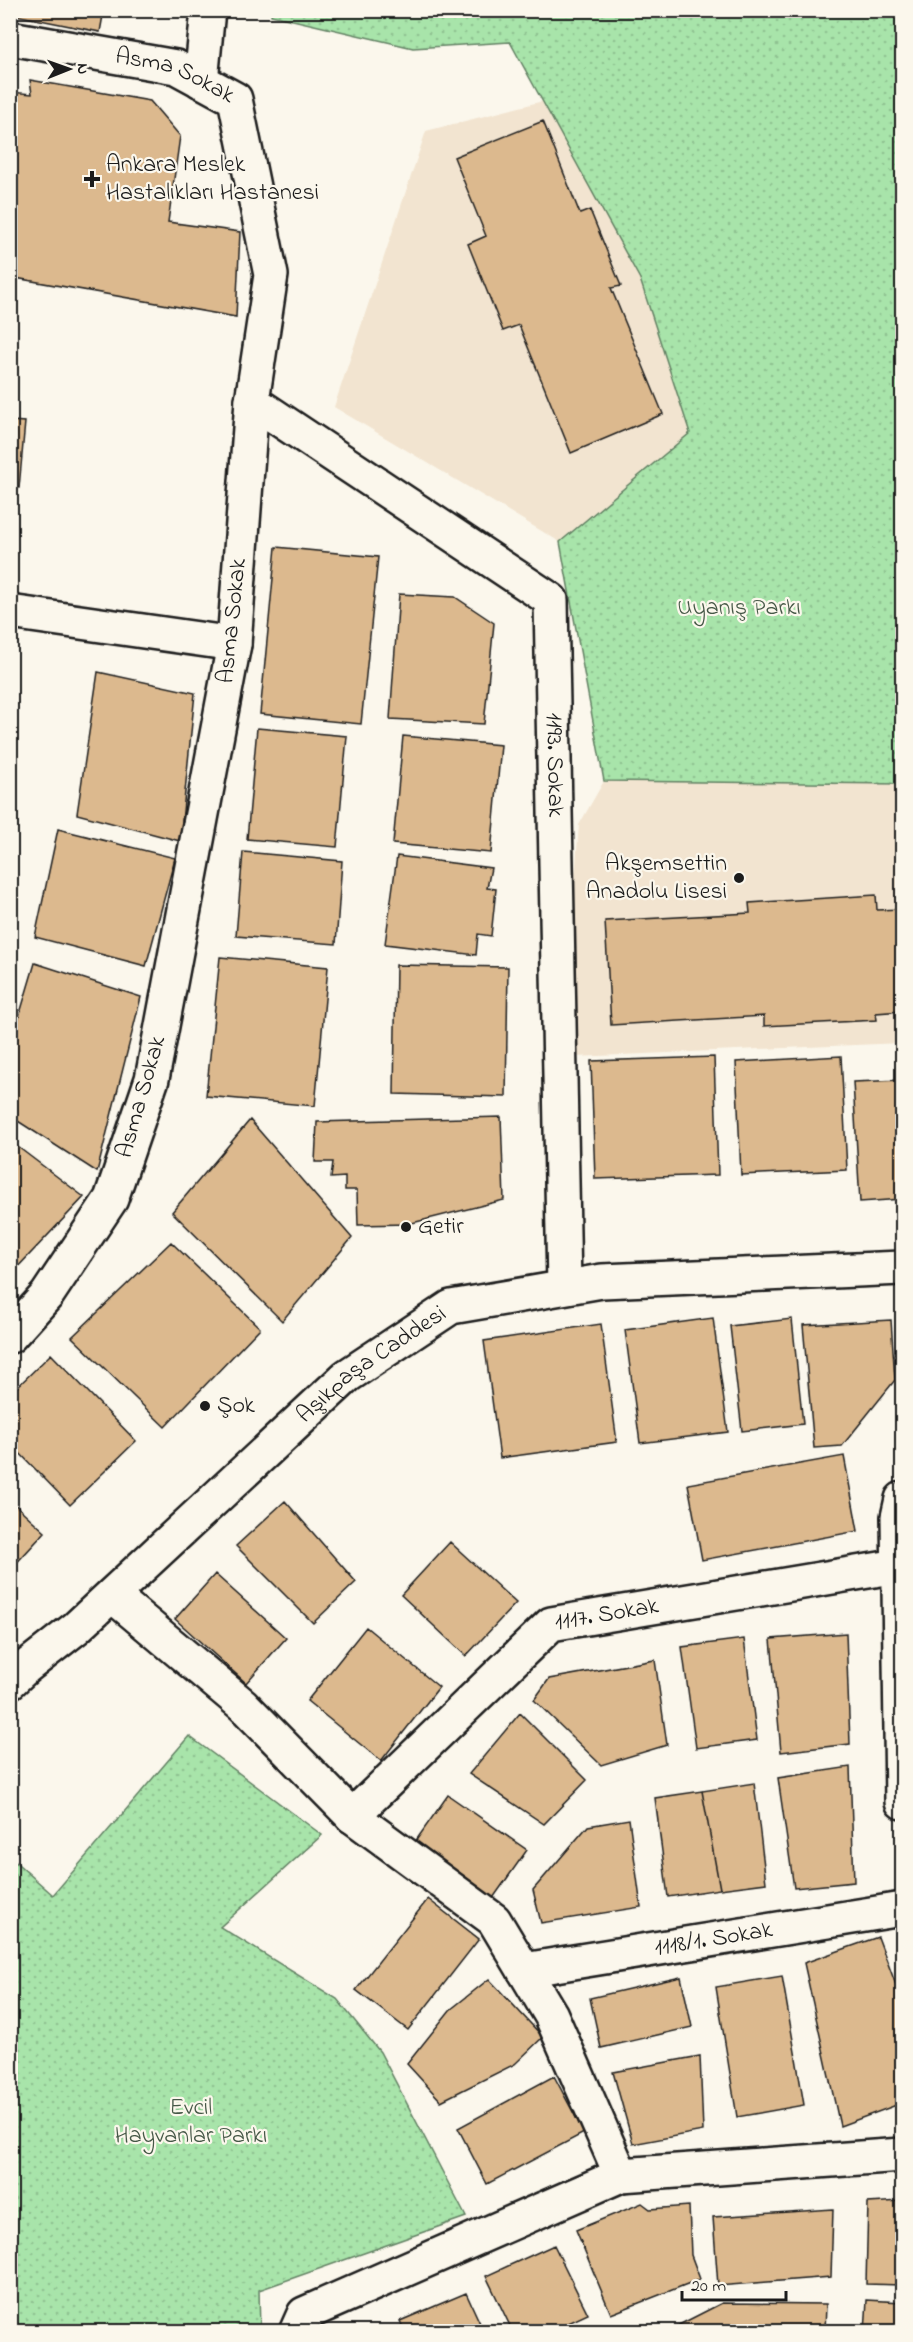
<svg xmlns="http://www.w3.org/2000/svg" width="913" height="2342" viewBox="0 0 913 2342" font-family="'Indie Flower',sans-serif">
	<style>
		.built { fill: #f2e4d0 }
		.green { fill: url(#green-dots); stroke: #628063; stroke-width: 1.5 }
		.building { fill: #dcb98e; stroke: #1c1c1c; stroke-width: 1.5 }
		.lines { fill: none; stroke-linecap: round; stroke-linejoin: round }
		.minor-casing { stroke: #1c1c1c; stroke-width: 38 }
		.minor { stroke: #fbf7ec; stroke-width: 33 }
		.poi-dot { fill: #1c1c1c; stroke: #fbf7ec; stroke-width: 2 }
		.labels { text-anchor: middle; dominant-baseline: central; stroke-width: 4.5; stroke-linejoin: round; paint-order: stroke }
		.street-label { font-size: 24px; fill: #1c1c1c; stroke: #fbf7ec }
		.poi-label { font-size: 24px; fill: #1c1c1c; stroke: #fbf7ec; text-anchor: start }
		.park-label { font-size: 24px; fill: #465847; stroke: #fbf7ec }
	</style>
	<defs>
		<pattern id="green-dots" width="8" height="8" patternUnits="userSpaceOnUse" patternTransform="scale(1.5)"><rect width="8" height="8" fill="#a8e4aa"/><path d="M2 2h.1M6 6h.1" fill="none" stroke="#90c392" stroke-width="1.8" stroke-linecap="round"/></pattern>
	</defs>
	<rect width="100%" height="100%" fill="#fbf7ec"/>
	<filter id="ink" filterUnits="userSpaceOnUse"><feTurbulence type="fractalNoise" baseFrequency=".0167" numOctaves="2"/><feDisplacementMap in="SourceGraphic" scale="12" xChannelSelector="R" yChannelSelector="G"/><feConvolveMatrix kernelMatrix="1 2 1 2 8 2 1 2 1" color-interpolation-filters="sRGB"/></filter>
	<g filter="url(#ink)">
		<path class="built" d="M543,101L640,279L690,433L560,542L334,407L426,131Z
			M604,781L902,784V1043L575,1057L571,930L579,825Z"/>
		<path class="green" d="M272,10L902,11V784L604,781L560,542L690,433L640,279L510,42L413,48L271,15Z
			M189,1736L322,1835L220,1927L337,1999L380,2052L466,2217L259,2290L260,2331H11V1858L53,1895Z"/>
		<path class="building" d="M10,10H104L100,32L10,14Z
			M30,80L150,101L180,136L168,222L240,232L236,317L10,277V92L32,94Z
			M543,121L580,214L590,210L621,286L611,288L663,414L571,453L519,325L503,331L468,244L486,236L454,157Z
			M10,421L25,422L19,488L10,487Z
			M276,547L378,557L361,724L260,714Z
			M399,594L455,597L494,623L484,724L390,719Z
			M98,672L195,693L180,841L77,814Z
			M257,728L347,736L337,847L247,839Z
			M403,736L501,745L491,853L393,844Z
			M58,829L175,858L146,966L35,937Z
			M243,852L342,861L336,944L236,936Z
			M397,856L491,868L487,888L496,889L491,936L478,934L476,955L385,944Z
			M876,895L877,910L902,909V1011L876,1013L877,1020L764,1026V1016L611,1025L605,921L750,913L749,903Z
			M220,957L328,967L315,1106L206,1096Z
			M35,963L141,997L97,1172L10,1116V1047Z
			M396,965L508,967L506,1097L394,1094Z
			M841,1056L847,1170L741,1175L736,1062Z
			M714,1057L718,1175L595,1179L591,1061Z
			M902,1080V1199L860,1202L853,1082Z
			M501,1117L504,1200L408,1224L358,1225L357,1190H345V1177L331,1178L333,1162H315L317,1122Z
			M250,1120L352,1238L282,1321L172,1212Z
			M10,1141L84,1197L12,1273L10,1272Z
			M171,1242L260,1328L165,1427L72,1337Z
			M713,1318L728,1432L640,1443L625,1330Z
			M792,1319L803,1424L742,1431L730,1326Z
			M891,1320L895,1380L842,1446L814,1448L803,1325Z
			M601,1324L617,1442L500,1458L484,1341Z
			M51,1354L136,1441L70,1505L10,1443V1394Z
			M844,1456L858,1531L702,1560L688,1484Z
			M10,1500L45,1532L10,1570Z
			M285,1501L356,1582L313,1623L236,1546Z
			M450,1542L516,1603L466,1656L401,1595Z
			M215,1574L286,1638L246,1683L175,1619Z
			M366,1627L439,1687L381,1761L307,1701Z
			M846,1633L850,1744L781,1752L771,1639Z
			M744,1639L757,1740L696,1748L682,1647Z
			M655,1660L667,1745L601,1765L534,1700L549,1679Z
			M520,1713L587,1780L544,1824L469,1774Z
			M850,1767L854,1882L794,1888L778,1778Z
			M754,1783L766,1883L720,1889L702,1791Z
			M702,1791L720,1889L668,1897L655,1798Z
			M448,1795L527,1850L491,1901L412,1846Z
			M629,1819L641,1907L541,1923L533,1890L588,1826Z
			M428,1899L479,1939L408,2030L356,1990Z
			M878,1937L902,2001V2103L840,2126L804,1963Z
			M782,1976L804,2105L737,2117L716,1987Z
			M681,1977L692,2027L601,2048L590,1998Z
			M489,1979L543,2037L515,2064L441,2101L407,2064L450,2010Z
			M700,2056L703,2131L633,2144L613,2072Z
			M554,2076L584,2133L487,2184L458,2128Z
			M902,2201V2285L866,2284L868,2203Z
			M642,2203L650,2209L689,2206L691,2255L700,2279L611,2314L576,2230Z
			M833,2209L831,2277L718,2286L713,2217Z
			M554,2245L588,2314L549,2332H513L486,2276Z
			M466,2293L484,2332H405L400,2321Z
			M867,2300L902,2302V2332H865Z
			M722,2303L826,2304L825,2332H665Z"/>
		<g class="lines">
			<defs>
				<g id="minor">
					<path id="s1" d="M10,38L176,67L235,99L271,275L252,401L234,644L152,1079L111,1199L47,1295L10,1336"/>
					<path d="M201,81L208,10"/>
					<path id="s2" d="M252,401L551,600L564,1287"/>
					<path d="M10,612L234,644"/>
					<path d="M902,1499L898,1517L902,1802"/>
					<path d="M112,1595L243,1705L352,1816L494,1920L551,2015L621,2175"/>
					<path id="s3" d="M10,1682L26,1667L76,1628L347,1376L451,1307L602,1281L902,1268"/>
					<path id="s4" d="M352,1816L551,1624L898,1566"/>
					<path id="s5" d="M524,1970L902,1909"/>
					<path d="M296,2332L304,2314L621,2175L902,2155"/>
				</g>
			</defs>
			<use href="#minor" class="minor-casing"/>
			<use href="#minor" class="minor"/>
		</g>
	</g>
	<g class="poi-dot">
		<path d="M89 170h6v6h6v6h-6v6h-6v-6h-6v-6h6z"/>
		<circle cx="739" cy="878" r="6"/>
		<circle cx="406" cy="1227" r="6"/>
		<circle cx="205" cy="1406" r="6"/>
	</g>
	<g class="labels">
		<g class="street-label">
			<text stroke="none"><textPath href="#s1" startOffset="170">Asma Sokak</textPath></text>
			<text transform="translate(233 621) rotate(-84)">Asma Sokak</text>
			<text stroke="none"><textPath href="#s2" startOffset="524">1193. Sokak</textPath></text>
			<text transform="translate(142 1097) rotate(-74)">Asma Sokak</text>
			<text stroke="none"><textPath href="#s3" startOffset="482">Aşıkpaşa Caddesi</textPath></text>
			<text stroke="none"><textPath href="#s4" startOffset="333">1117. Sokak</textPath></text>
			<text stroke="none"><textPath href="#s5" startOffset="192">1118/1. Sokak</textPath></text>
		</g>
		<g class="poi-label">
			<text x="106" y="165">Ankara Meslek<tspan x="106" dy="28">Hastalıkları Hastanesi</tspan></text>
			<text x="727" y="864" text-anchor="end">Akşemsettin<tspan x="727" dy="28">Anadolu Lisesi</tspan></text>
			<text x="418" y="1227">Getir</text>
			<text x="217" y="1406">Şok</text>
		</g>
		<g class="park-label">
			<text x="739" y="608">Uyanış Parkı</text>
			<text x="191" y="2108">Evcil<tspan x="191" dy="28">Hayvanlar Parkı</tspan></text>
		</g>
	</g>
	<rect width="913" height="2342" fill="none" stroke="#fbf7ec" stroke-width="36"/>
	<rect x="18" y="18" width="877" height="2306" fill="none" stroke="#1c1c1c" stroke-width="2" filter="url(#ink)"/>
	<g transform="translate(69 69) rotate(89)" stroke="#fbf7ec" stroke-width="4.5" paint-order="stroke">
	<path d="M0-4.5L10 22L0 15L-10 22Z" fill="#1c1c1c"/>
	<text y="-9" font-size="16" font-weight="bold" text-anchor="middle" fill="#1c1c1c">N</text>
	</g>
	<path d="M682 2291v9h104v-9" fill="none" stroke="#1c1c1c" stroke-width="3"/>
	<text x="691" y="2291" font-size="18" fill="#1c1c1c" stroke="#fbf7ec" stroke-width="4.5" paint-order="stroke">20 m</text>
</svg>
